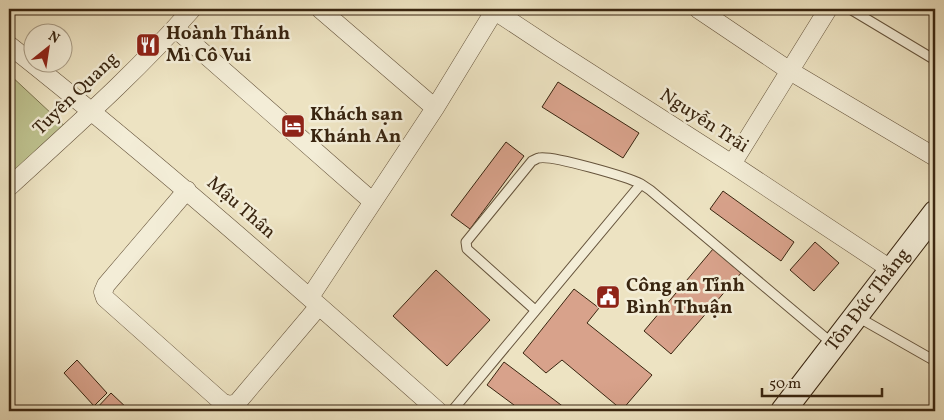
<svg xmlns="http://www.w3.org/2000/svg" width="944" height="420" viewBox="0 0 944 420" font-family="Vollkorn,serif">
	<style>
		.green { fill: #bec28f; stroke: #7c7450 }
		.building { fill: #d8a28b; stroke: #392510 }
		.lines { fill: none; stroke-linecap: round; stroke-linejoin: round }
		.lane-casing { stroke: #66543c; stroke-width: 11 }
		.street-casing { stroke: #66543c; stroke-width: 19 }
		.secondary-casing { stroke: #392510; stroke-width: 26 }
		.lane { stroke: #f3edd7; stroke-width: 9 }
		.street { stroke: #f3edd7; stroke-width: 18 }
		.secondary { stroke: #f3edd7; stroke-width: 24 }
		.labels { text-anchor: middle; dominant-baseline: central; stroke-width: 5; stroke-linejoin: round; paint-order: stroke }
		.poi-label { font-size: 19px; font-weight: bold; fill: #392510; stroke: #f3edd7; text-anchor: start }
		.street-label { font-size: 19px; fill: #392510; stroke: #f3edd7 }
	</style>
	<rect width="100%" height="100%" fill="#ede3c2"/>
	<filter id="stains"><feTurbulence type="fractalNoise" baseFrequency=".004" numOctaves="4"/><feColorMatrix values="0 0 0 0 .2 0 0 0 0 .09 0 0 0 0 .02 0 0 0 .5 -.17"/></filter>
	<radialGradient id="worn" r=".72"><stop offset=".6" stop-color="#630" stop-opacity="0"/><stop offset="1" stop-color="#630" stop-opacity=".3"/></radialGradient>
	<path class="green" d="M9,74L68,129L9,188Z"/>
	<path class="building" d="M558,82L639,133L623,158L542,107Z
		M506,142L524,156L470,229L451,215Z
		M723,191L794,242L781,261L710,209Z
		M815,242L839,263L814,291L790,270Z
		M713,249L741,273L671,354L644,331Z
		M436,270L490,320L447,366L393,316Z
		M574,289L599,308L587,323L652,375L622,410L562,360L546,373L523,353Z
		M77,360L107,393L94,406L64,373Z
		M504,362L569,411H522L487,385Z
		M111,393L130,411H94Z"/>
	<g class="lines">
		<defs>
			<path id="lane" d="M850,9L935,60
				M535,310L467,249L466,242L532,161C535,160 537,158 539,158C552,155 628,177 641,184
				M856,316L935,361
				M452,411L641,184L650,190L834,345"/>
			<path id="street" d="M320,9L435,108
				M492,9L551,48L732,164L892,270
				M698,9L790,71L935,157
				M175,28L373,202
				M9,45C157,162 297,286 438,411
				M732,164L828,9
				M9,187C71,130 136,73 192,9
				M187,190L106,285L103,292L105,298L223,403L230,405L237,403L319,306
				M310,297L435,108L490,18L492,9"/>
			<g id="secondary">
				<path id="s1" d="M783,411L935,213"/>
			</g>
		</defs>
		<use href="#lane" class="lane-casing"/>
		<use href="#street" class="street-casing"/>
		<use href="#secondary" class="secondary-casing"/>
		<use href="#lane" class="lane"/>
		<use href="#street" class="street"/>
		<use href="#secondary" class="secondary"/>
	</g>
	<defs>
		<symbol id="restaurant-square" viewBox="-11 -11 22 22"><rect x="-9" y="-9" width="18" height="18" rx="4" fill="#8f2418" stroke="#f3edd7"/><path d="M-5-6h1v4h1v-4h1v4h1v-4h1v5L-1.5 .5V6h-2V.5L-5-1ZM5-6V6H3V1.5H1.5Q1.5-4 5-6Z" fill="#fff"/></symbol>
		<symbol id="hotel-square" viewBox="-11 -11 22 22"><rect x="-9" y="-9" width="18" height="18" rx="4" fill="#8f2418" stroke="#f3edd7"/><path d="M-6-4.5h1.5V1H6V5H4.5V3h-9V5H-6ZM-4 0a1.8 1.8 0 1 1 3.6 0ZM.5 0V-2.5h3Q6-2.5 6 0Z" fill="#fff"/></symbol>
		<symbol id="civic-square" viewBox="-11 -11 22 22"><rect x="-9" y="-9" width="18" height="18" rx="4" fill="#8f2418" stroke="#f3edd7"/><path d="M-.6-6.5H3V-4.5H.6V-3L4-1V1h2V6H-6V1h2V-1L-.6-3ZM-1.2 2.5V6h2.4V2.5Z" fill="#fff"/></symbol>
	</defs>
	<g fill-rule="evenodd">
		<use href="#restaurant-square" x="134" y="31" width="28" height="28"/>
		<use href="#hotel-square" x="279" y="112" width="28" height="28"/>
		<use href="#civic-square" x="594" y="283" width="28" height="28"/>
	</g>
	<g class="labels">
		<g class="poi-label">
			<text x="166" y="34">Hoành Thánh<tspan x="166" dy="22">Mì Cô Vui</tspan></text>
			<text x="310" y="115">Khách sạn<tspan x="310" dy="22">Khánh An</tspan></text>
			<text x="626" y="286">Công an Tỉnh<tspan x="626" dy="22">Bình Thuận</tspan></text>
		</g>
		<g class="street-label">
			<text transform="translate(76 94) rotate(-44)">Tuyên Quang</text>
			<text transform="translate(704 121) rotate(33)">Nguyễn Trãi</text>
			<text transform="translate(241 208) rotate(41)">Mậu Thân</text>
			<text stroke="none"><textPath href="#s1" startOffset="140">Tôn Đức Thắng</textPath></text>
		</g>
	</g>
	<rect width="944" height="420" fill="none" stroke="#ede3c2" stroke-width="30"/>
	<rect x="10" y="10" width="924" height="400" fill="none" stroke="#392510" stroke-width="2.5"/>
	<rect x="15" y="15" width="914" height="390" fill="none" stroke="#392510"/>
	<g transform="translate(48 48) rotate(30)"><circle r="24" fill="#f3edd7" stroke="#a99d87"/>
	<path d="M0-4L9 19L0 12L-9 19Z" fill="#8f2418"/>
	<text y="-8" font-size="14" font-weight="bold" text-anchor="middle" fill="#392510">N</text>
	</g>
	<path d="M762 388v8h120v-8" fill="none" stroke="#392510" stroke-width="2.5"/>
	<text x="769" y="388" font-size="15" fill="#392510" stroke="#f3edd7" stroke-width="4" paint-order="stroke">50 m</text>
	<rect width="100%" height="100%" filter="url(#stains)"/>
	<rect width="100%" height="100%" fill="url(#worn)"/>
</svg>
